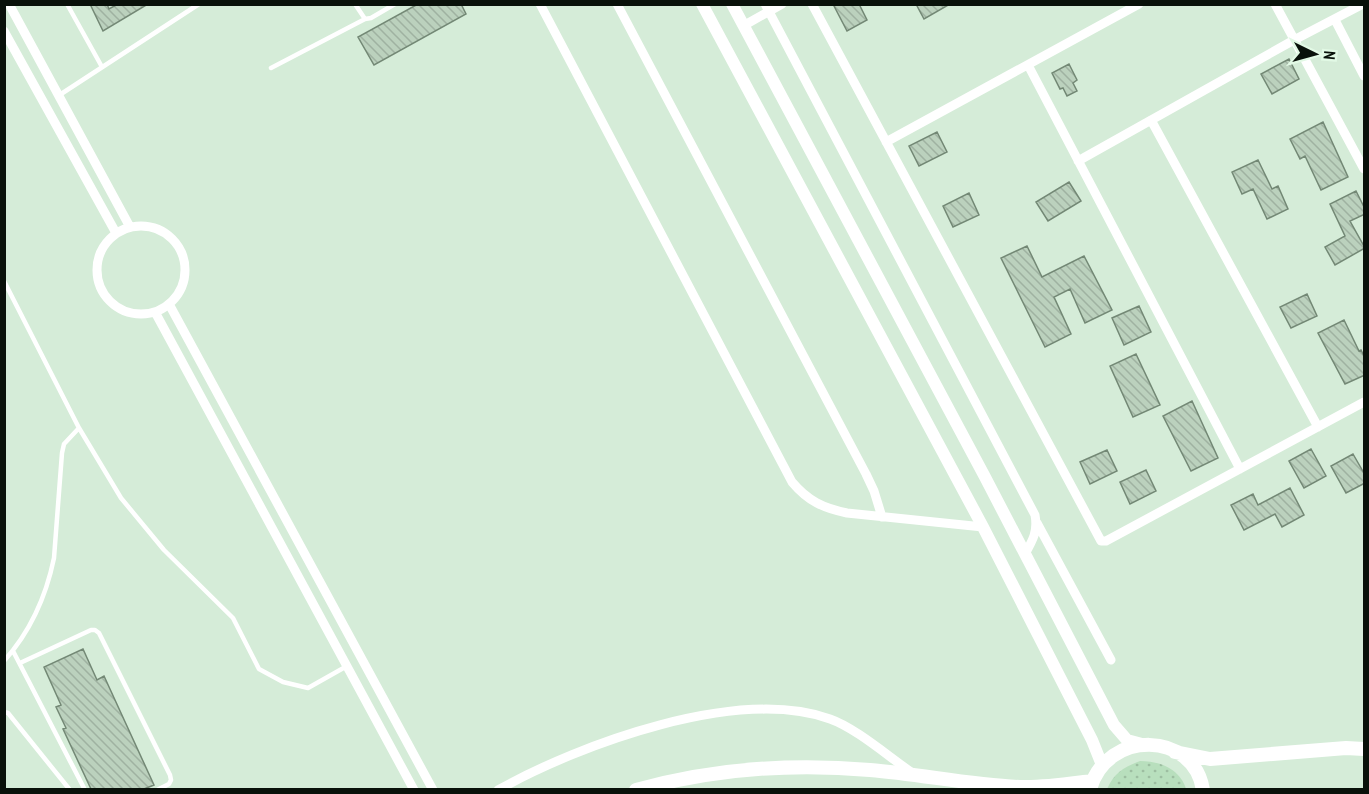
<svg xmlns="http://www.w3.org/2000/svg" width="1369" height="794" viewBox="0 0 1369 794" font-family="'PT Sans Narrow',sans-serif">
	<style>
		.park { fill: url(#park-dots) }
		.building { fill: url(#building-back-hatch); stroke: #738875; stroke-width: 1.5 }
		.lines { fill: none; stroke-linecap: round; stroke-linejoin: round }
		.service { stroke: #fff; stroke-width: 4.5 }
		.minor { stroke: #fff; stroke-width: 9 }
		.tertiary { stroke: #fff; stroke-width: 12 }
		.secondary { stroke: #fff; stroke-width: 14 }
	</style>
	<defs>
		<pattern id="park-dots" width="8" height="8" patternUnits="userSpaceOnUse" patternTransform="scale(1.5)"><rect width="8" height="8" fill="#b8dfbd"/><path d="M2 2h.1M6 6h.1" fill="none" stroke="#9dbea1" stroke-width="1.8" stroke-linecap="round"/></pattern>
		<pattern id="building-back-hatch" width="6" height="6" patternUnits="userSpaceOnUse" patternTransform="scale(1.5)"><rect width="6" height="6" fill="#bbd1bd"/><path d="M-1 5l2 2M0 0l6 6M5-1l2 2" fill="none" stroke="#9fb2a1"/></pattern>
	</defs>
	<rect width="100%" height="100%" fill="#d5ecd8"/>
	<path class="park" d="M1140,761C1160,761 1180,769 1186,789H1107C1114,773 1124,767 1140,761Z"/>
	<path class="building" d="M90,4H107L109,9L118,4H148L103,31Z
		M418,4H461L466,14L374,65L358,37Z
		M833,4H859L867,20L847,31Z
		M916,4H950L924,19Z
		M1289,59L1299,79L1272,94L1261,74Z
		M1069,64L1077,80L1073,83L1077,91L1067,96L1063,88L1060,89L1052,73Z
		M1323,122L1348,177L1321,190L1305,156L1300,159L1290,139Z
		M937,132L947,152L919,166L909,146Z
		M1258,160L1272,189L1278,186L1288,209L1267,219L1253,189L1242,194L1232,172Z
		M1069,182L1081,201L1048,221L1036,202Z
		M1356,191L1365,209V214L1350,221L1365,248L1335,265L1325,247L1345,236L1330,204Z
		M969,193L979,215L953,227L943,206Z
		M1027,246L1042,277L1084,256L1112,310L1085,323L1070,289L1054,297L1071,334L1045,347L1001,258Z
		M1307,294L1317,316L1291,328L1280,307Z
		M1139,306L1151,332L1124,345L1112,318Z
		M1344,320L1359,351L1361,350L1365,358V375L1345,384L1318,333Z
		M1136,354L1160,405L1133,417L1110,366Z
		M1192,401L1218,458L1191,471L1163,416Z
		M1311,449L1326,476L1304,488L1289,461Z
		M1107,450L1117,471L1090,484L1080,462Z
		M1353,454L1365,475V483L1346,493L1331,466Z
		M1146,470L1156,491L1130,504L1120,482Z
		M1290,488L1304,515L1282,527L1275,514L1244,530L1231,505L1253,494L1258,505Z
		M83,649L97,680L104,676L154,785L144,789H91L63,729L66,728L56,707L61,705L44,667Z"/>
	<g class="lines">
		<path class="service" d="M67,4L102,67
			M355,4L365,19L371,18L395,4
			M271,68L365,19
			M58,96L199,4
			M4,281L79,428L121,498L164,550L233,618L259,669L283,682L308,688L347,666
			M13,651L85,790
			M4,661C30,632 46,597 54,558L62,453L64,444L79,428
			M20,663L91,630H95L99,633L170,775L171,780L169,784L157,790
			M4,712L8,713L70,790"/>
		<path class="minor" d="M9,4L130,227
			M540,4L792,482C808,501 823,508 847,513L983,527
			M617,4L866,474L874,491L882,517
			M765,4L1035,515C1038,531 1033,540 1025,554
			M812,4L1101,541H1106L1364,402
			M1275,4L1364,169
			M1335,20L1364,76
			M743,26L782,4
			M4,31L116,233
			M1028,65L1240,469
			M1151,120L1318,427
			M886,142L1139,4
			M1078,161L1294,40L1363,4
			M97 270a44 44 0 1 1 88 0a44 44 0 1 1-88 0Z
			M169,304L433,790
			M155,312L414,790
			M1037,523L1111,660
			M498,790C580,744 738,686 830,719C856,728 890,758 914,774"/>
		<path class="tertiary" d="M702,4L983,527L1092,740L1102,765
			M732,4L985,477L1114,725L1127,740L1142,744"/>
		<path class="secondary" d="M1175,752L1210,759L1346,748L1364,749
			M1090,789C1107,729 1194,731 1203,790
			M636,790C712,769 792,763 870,770C920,774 970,785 1020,787C1044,788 1068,784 1092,781"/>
	</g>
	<rect width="1369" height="794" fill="none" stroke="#09110a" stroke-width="12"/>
	<g transform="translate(1315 54) rotate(95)" stroke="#e2f9e5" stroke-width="4.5" paint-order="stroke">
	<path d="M0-4.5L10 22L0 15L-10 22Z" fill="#09110a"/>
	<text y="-9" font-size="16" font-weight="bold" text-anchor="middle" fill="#09110a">N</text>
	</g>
</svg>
